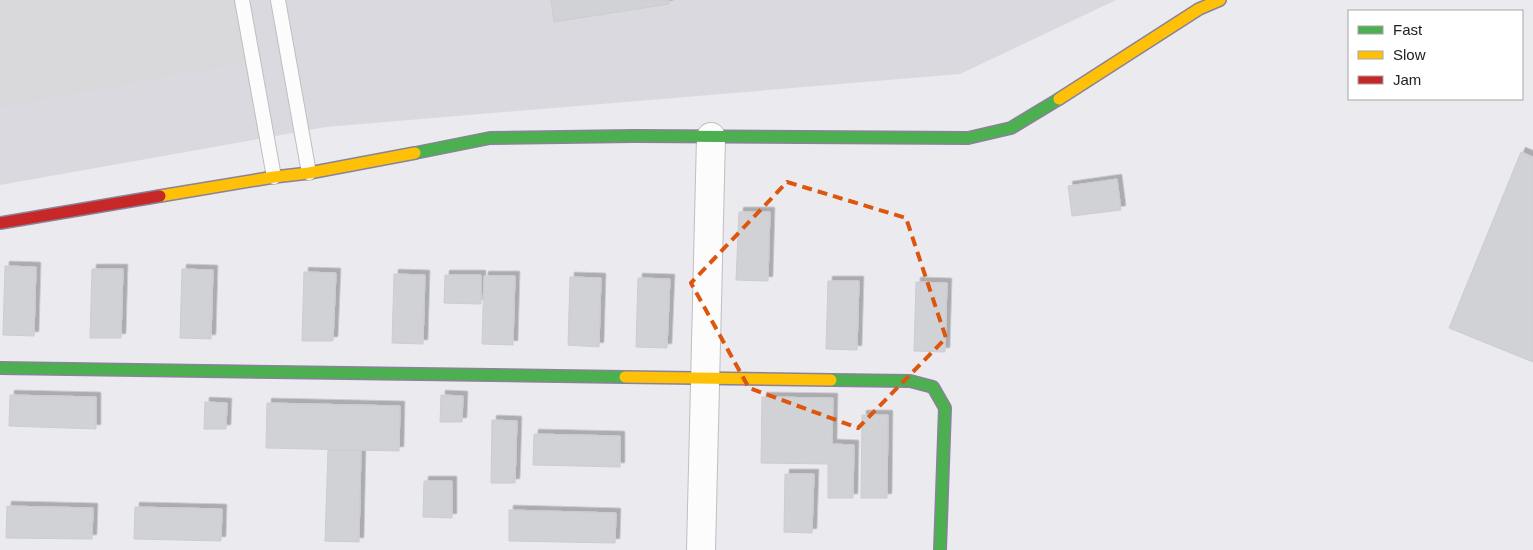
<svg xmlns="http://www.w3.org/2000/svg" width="1533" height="550" viewBox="0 0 1533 550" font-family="Arial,sans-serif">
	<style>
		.airport { fill: #d9d9df }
		.parking { fill: #d9d9db }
		.building { fill: #d1d2d6; stroke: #cbcdd2; filter: url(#shadow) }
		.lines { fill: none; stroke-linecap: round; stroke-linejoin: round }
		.lane-casing { stroke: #bfbfc1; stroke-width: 16 }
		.street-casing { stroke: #bfbfc1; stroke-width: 30 }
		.fast-casing { stroke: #8a819a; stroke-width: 14 }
		.slow-casing { stroke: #8a819a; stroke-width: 14 }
		.jam-casing { stroke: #8a819a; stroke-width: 14 }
		.lane { stroke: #fcfcfd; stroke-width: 14 }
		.street { stroke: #fcfcfd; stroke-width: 28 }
		.fast { stroke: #4caf50; stroke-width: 11 }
		.slow { stroke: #ffc107; stroke-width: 11 }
		.jam { stroke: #c62828; stroke-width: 11 }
		.marked { fill: none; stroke: #de560d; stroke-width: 4; stroke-dasharray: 10 6; stroke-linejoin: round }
	</style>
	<defs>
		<filter id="shadow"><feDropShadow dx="4.5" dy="-4.5" stdDeviation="0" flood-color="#0004"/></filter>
	</defs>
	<rect width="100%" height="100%" fill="#eaeaef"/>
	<path class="airport" d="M0,0H1116L960,74L326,127L0,185Z"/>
	<path class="parking" d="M0,0H239L247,62L0,107Z"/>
	<path class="building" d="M551,0H668L669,4L554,22Z
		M1521,152L1533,157V362L1449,328Z
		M1117,179L1121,210L1072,216L1068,186Z
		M739,212H770L768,281L736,280Z
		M5,266L36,267L34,336L3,335Z
		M92,269H123L121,338H90Z
		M182,269L213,270L211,339L180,338Z
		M304,272L336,273L333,341H302Z
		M394,274L425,275L423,344L392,343Z
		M445,275H481V304L444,303Z
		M484,276H515L513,345L482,344Z
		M570,277L601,278L599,347L568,345Z
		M638,278L670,279L667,348L636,347Z
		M828,281H859L857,350L826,349Z
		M916,282L947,283L945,352L914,351Z
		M10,395L96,397V429L9,426Z
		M441,395L463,396L462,422H440Z
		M762,397L833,398L832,444L854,445L853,498H828V464L761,463Z
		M205,402L227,403L226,429H204Z
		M267,403L400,406L399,451L266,448Z
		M862,415H888L887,498H861Z
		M492,420L517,421L515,483H491Z
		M534,434L620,436V467L533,465Z
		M328,450H361L359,542L325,541Z
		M785,474H814L812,533L784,532Z
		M424,481H452V518L423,517Z
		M7,506L93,508L92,539L6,538Z
		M135,507L222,509L221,541L134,539Z
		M509,510L616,513L615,543L509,541Z"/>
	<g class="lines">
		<defs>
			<path id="lane" d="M242,0L274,177
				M278,0L309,173"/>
			<path id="street" d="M701,550L711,137"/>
			<path id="fast" d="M415,153L490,138L634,136L968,138L1011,128L1059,99
				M0,368L625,377
				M831,380L910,381L933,387L945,408L940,550"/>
			<path id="slow" d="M1059,99L1199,9L1220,0
				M160,196L274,177L309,173L415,153
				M625,377L831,380"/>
			<path id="jam" d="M0,223L160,196"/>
		</defs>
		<use href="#lane" class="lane-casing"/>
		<use href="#street" class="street-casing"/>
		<use href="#fast" class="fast-casing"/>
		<use href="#slow" class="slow-casing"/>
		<use href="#jam" class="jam-casing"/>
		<use href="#lane" class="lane"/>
		<use href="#street" class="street"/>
		<use href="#fast" class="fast"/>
		<use href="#slow" class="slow"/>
		<use href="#jam" class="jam"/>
	</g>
	<path class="marked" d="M787,182L906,218L946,338L858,428L749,388L691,283Z"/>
	<rect x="1348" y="10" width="175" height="90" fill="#ffffff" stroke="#a6a6a6"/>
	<rect x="1358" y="26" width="25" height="8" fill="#4caf50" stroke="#a6a6a6"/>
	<text x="1393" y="35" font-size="15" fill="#212121">Fast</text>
	<rect x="1358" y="51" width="25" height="8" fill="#ffc107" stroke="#a6a6a6"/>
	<text x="1393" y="60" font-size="15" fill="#212121">Slow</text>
	<rect x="1358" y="76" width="25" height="8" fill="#c62828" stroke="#a6a6a6"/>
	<text x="1393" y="85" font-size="15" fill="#212121">Jam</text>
</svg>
